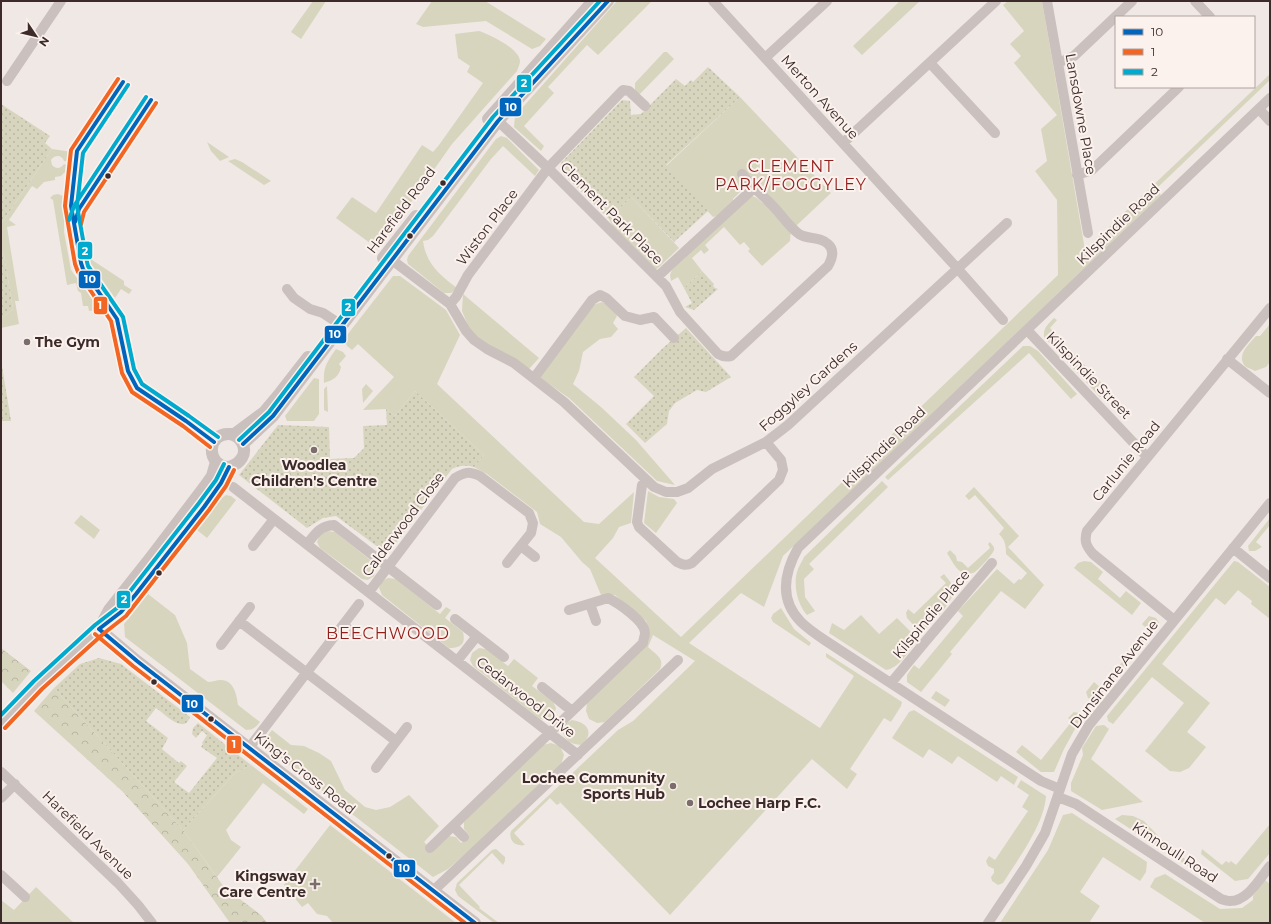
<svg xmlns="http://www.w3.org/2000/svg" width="1271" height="924" viewBox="0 0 1271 924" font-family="Montserrat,sans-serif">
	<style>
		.grass { fill: #d7d5be }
		.forest { fill: url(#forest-crowns) }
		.park { fill: url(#park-dots) }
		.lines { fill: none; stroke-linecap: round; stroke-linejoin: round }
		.minor { stroke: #cac0bd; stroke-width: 10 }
		.tertiary { stroke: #cac0bd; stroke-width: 12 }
		.bus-1-casing { stroke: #fcf2ed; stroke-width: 7 }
		.bus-2-casing { stroke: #fcf2ed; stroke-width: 7 }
		.bus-3-casing { stroke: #fcf2ed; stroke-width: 7 }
		.bus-1 { stroke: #0065bd; stroke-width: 4 }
		.bus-2 { stroke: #f26522; stroke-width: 4 }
		.bus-3 { stroke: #00a9ce; stroke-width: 4 }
		.bus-dot { fill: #3c2b2a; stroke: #fcf2ed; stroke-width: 1.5 }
		.poi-dot { fill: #7b6d6b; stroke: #fcf2ed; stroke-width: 1.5 }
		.labels { text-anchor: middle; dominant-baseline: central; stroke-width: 4; stroke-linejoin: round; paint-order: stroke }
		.street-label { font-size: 14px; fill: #3c2b2a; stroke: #fcf2ed }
		.poi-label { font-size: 14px; font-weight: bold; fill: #3c2b2a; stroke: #fcf2ed; text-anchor: start }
		.quarter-label { font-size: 16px; letter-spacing: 1px; fill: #931d1b; stroke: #fcf2ed }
		.line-badge { stroke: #fcf2ed; stroke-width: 1.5 }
		.badge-label { font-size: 11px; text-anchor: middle; font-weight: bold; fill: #fff }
	</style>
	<defs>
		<pattern id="forest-crowns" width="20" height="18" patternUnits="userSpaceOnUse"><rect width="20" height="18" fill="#d7d5be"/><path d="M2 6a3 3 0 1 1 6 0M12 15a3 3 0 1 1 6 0" fill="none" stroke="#b9b7a3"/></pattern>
		<pattern id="park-dots" width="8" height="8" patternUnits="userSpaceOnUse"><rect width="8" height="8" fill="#d7d5be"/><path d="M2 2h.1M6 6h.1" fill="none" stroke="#b9b7a3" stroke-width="1.8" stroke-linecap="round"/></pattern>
	</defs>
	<rect width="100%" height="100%" fill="#f0e8e5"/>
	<path class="grass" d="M313,1H326L301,39L291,32Z
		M432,1H485L546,39L540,46L532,49L486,21L423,27L416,24Z
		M617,1H652L598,55L587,45L548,87L554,93L524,126L544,146L541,151L514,127L515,116Z
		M900,1H920L862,55L853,46Z
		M1008,1H1042L1085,250L1270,74V80L1156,189L1161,195L783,556L764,607L741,593L689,643L820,728L854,676L826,657V653L902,702L901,706L891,722L884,718L850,769L857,774L847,789L812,759L670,915L559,801L560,803L557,805L550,798L514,833L525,845C516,847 508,841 511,831L618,730L633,721L695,661L653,635L648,647C655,654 665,658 660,669L605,722L597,723L589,719L586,711L587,703L646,646L650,632L646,621L615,595H601L590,569L582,562L561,537L540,524L537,512L487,474L474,467L484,455L415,391L395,416L386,409L363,410L394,377L358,344L352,350L347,346L344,339L393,276H400L446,310L460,335L437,384L584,522L599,524L634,492L631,523L619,527L613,538L595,558L681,637L1058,275L1057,200L1035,171L1047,161L1041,129L1057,115L1014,63L1021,56L1010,44L1024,31L1003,5Z
		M479,31C490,35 519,48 520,61C520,64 518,68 517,71L452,144L378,249L336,218L352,197L376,213L422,145L433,152L439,145L483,83L467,72L470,66L458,58L455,34Z
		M664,52H667L674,59L639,95L635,91V83Z
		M740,97L831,193L796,226L742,182C744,190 739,193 733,199V203L720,215L713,217L666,166Z
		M501,136L507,138L539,170L535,176L503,146L491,159L433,236L428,240L423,241C426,264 440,275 457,288L451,293H444L408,264L407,260L408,256L496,139Z
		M207,142L229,157L220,161L211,151Z
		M52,149L72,152L70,162L64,161C62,155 55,154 51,160L52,165C56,169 60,169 64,164L66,165L65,172L61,176L55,177V180L44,182L37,189L32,186L9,220L16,225L7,227L19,301H15L19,324L1,328V319L13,309L4,255L1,253V224Z
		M235,159L242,162L271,181L264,185L228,161Z
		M58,194L63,196L64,200V232L71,270L99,308L100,312L97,313V310L89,311L88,306H83L81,293L78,291L76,283L67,285L53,200L50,198L53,195Z
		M752,196C760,198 761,204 768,206L791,230L790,241L762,266L748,251L750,249L744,242L740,245L724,227L705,245L709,250L704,254L701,250L692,258L702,271L684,288L678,277L671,281L670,275L672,270L686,257L685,255Z
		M631,197L679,248L656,270L613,227L609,219Z
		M89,258L124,281V285L132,290L129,294L121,289L115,298L91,264Z
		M463,294L539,358L529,369L490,346L476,336L469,328L462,311Z
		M602,302L611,307L617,316L613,323L618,329L611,337L600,339L583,352L579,371L573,384L601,407L636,440L675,485L657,481L569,398L539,377L593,305Z
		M1054,318L1057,320L1050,328L1108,390L1100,397L1044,337C1043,328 1048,324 1054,318Z
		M1270,324V362L1266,367L1255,371C1253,370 1249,368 1246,367C1235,356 1249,344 1256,336H1260Z
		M1023,346H1030L1038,351L1077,394L1071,399L1029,353L888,480L885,477Z
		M336,349L343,352L346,356L339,364L341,367C339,377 333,380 324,383C323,367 327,362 336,349Z
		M314,378L319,379V414L314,421H287L285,416Z
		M366,384L373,391L363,403L362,389Z
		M327,386L328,412L324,410V389Z
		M882,481L888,487L809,564L814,569L804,579L805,597L815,611L807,615C798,605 793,586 797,572C798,567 802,562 804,557Z
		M974,487L1019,536L1008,547L1044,585L1025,609L1001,591L950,652L952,654L921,692L907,682V675L914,665L919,669L963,616L958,611L997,569L1014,584L1019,579L1021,580L1027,573L1006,554C1006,545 1005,540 999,534L1004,528L975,495L969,500L965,496Z
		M648,491L659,497L674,499L677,503L656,533L644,523Z
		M226,495L231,496L236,500L207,538L197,530L222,498Z
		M81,515L100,530L94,539L74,523Z
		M1270,518V525L1256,542L1262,547L1255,551H1249L1248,546Z
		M327,531L335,532L374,563L376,568L374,576L368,580L362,579L320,548L317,542L320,535Z
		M990,542C992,545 995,547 994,550C993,554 979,569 975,572C972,574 967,574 963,573C956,570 951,559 947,553L950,550L956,556L957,561L962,562L968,568L990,548L988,544Z
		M1084,561L1091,562L1103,572L1098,579L1120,598L1126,591L1141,603L1132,615L1074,568L1078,563Z
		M1234,561L1238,562L1270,587V619L1251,604L1252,601L1238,590L1225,605L1216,598L1162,664L1210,703L1187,732L1206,747L1189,768L1180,772L1170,771L1145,751L1184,703L1152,677L1113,724L1108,721L1107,716Z
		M944,574C947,578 952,583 953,587C957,599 934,620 926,629H917L907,618L906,613L908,609L914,614L946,583L940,577Z
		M388,578L396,579L440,614L446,607L451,610L445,618L463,632C466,644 461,648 449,648L382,595L379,588L382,581Z
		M148,594L175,615L187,643L190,669L208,682C212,682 217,680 221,680C234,680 237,696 238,705L260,722C256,727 253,730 246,730L125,637L124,624Z
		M781,608L794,629L811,643L809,646L773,622L771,618L773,614Z
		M861,615L879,634L897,618L913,634L916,642C908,652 899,668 886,670L829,633L832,623L844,630Z
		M1149,616L1156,618L1159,623L1096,701L1088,698L1086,692L1094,682L1101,688L1148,630L1142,624Z
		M479,648L486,649L508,666L514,659L538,678L532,686L553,702L556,708L554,715L548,720L540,719L473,666L470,660L472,653Z
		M936,691L950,700L945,707L931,698Z
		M914,710L1018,777L1014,785L1001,776L997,782L958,756L952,764L929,749L923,758L892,738L909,712Z
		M1074,712L1079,713L1081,718L1064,749L1054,772H1041L1016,752L1022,745L1041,760L1072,721L1068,718Z
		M572,720C588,722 595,734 581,745C570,744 566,741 562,731L565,724Z
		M1104,725L1109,729L1091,759L1143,802L1102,810L1071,791V783L1083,755L1082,748L1096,726Z
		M272,730L291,745L304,746L319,753L331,761L345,790L365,807L376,810L390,807L409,795L439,826L424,842L433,851L449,836L456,837L461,843L469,835L464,829V822L543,745L551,743L560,746L564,755L561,765L492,831L448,869L433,877L266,747L264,743L265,739Z
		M251,765L308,809L304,814L263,783L226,830L231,840L241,847L217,877L183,830L235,773Z
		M1021,780L1046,796C1044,825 1018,859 1003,883L998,885L992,881L991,877L994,873V869L988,866L986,861L989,856L995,860L1028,811L1022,807L1029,795L1017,787Z
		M1072,813L1147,862L1146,872L1140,881L1103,857L1080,892L1100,906L1089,923H1000L1048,850L1063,815Z
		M1122,815L1133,816L1144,821L1161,839L1185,859L1209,875L1208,879L1115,819Z
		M1270,824V853L1248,879L1235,881L1201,854L1202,849L1222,865L1226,861L1229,863L1231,861L1236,865Z
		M330,825L456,923H333L327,916L317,914L308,903L302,907L284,885Z
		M496,849L505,857V861L503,865L492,853L459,885L480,907L479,908L499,923H494L458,896L455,890L457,883L492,850Z
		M1165,874L1220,909L1242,908L1253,900V896L1265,880L1270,884V921L1269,923H1205L1150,887L1155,878Z
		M36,887L74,923H1V900L14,910Z"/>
	<path class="forest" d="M1,648L31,671L13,693L1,681Z
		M54,688L183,830L224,887L261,915L267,923H230L188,864L122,791L34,711Z"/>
	<path class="park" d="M708,67L740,97L666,165L708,211L674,242L631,197L609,219L561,172L560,168L561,163L622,100L630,101L631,115L641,114L676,79L685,86L691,80L693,82Z
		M1,104L50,136L45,143L52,149L1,224Z
		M1,253L4,255L13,309L1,319Z
		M702,271L714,284L713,286L715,288L718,289L694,310L685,307L692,303L684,288Z
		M686,328L731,377L706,392L697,390L675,403L669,411L667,424L645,443L626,424L654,396L634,377L663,348Z
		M1,360L11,421H1Z
		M415,391L484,455L474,467C466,465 460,465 452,469L389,552L386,553L336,516L323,518L307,528L239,475L278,425L329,427L330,459L354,458L364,448L363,426L387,425L386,409L395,416Z
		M99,658L121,664L190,717C184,735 165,714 156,708L146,721L168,738L162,749L179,763L181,761L187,766L174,782L189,793L217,758L201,747L203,744L202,743L207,735L202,731L196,738L192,734L193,728L198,723L251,765L235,773L183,830L54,688L80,664Z"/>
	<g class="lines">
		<path class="minor" d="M713,1L957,268L1003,320
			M1047,1L1088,233
			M1195,1L1210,17
			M765,58L827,1
			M930,63L995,133
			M1058,63L1074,56L1132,1
			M7,81L61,1
			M1259,109L1270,121
			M498,121L548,168L666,286L680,312L718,354C723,357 726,357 731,356L828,266C832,259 835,250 828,244C820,236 808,240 799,234C789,227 781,214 772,205C762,195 751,185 742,174
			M843,143L996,1
			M1077,175L1092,170L1179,87
			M392,260L450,304L466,331L474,340L487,349L514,363L564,402L654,487L666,492H677L688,488L712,469L766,442L788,425L1007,223
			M657,277L754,188
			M287,289L294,298L310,309L323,313L335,321
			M450,304L456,297L468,275L548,168L623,90L629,91L645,106
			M1027,330L1147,457
			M1227,359L1270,393
			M534,378L592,300L600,295L606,298L625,316L640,320L654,317L674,338
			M646,480L642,485L637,522L639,527L677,562C683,565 686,566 692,563L779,480L783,470L781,460L766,442
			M233,487L578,755
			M307,544C316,533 320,526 334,525L437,605
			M253,546L274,519
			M521,546L535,557
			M1233,548L1270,578
			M369,592L455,478C465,472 469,471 480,476L529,513L533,523L531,533L507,563
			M590,604L596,621
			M455,619L504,657
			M1174,620L1093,554C1086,546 1084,541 1087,531L1270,308
			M239,621L396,741
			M343,625L358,636
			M221,645L250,607
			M457,661L477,636
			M891,683L925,642L992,563
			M542,687L572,711
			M249,748L359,604
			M376,768L407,727
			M1,772L118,883L138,905L152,923
			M1060,789L1041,781L826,641C817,635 808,629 801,622C779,600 784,573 798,548L1270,98
			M1058,797L1076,804L1221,899C1224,900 1227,901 1230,901C1248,901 1260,878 1270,866
			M1,798L15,784
			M453,826L464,837
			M430,848L643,643C643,640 645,636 645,633C645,621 618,603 608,598L569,610
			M1,875L25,897
			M433,891L678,660
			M988,923L1026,866L1045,833L1072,754L1089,725L1270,503"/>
		<path class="tertiary" d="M488,119L593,1
			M383,258L416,216
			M233,435L264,412L280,393L308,357
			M243,444L273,416L498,121L608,1
			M101,625L109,610L151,557L205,486L212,476L216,462
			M99,629L137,661L475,923
			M1,724L38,685L99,629L121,612L136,594L204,507L221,483L229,467C240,464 248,454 242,443C240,438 235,435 230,434C207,432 205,466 229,467"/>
		<defs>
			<path id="bus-1" d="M123,82L77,151L71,206L81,263L83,269L117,319L128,371L137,388L186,421L214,442
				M75,222L79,209L151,100
				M243,444L273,416L498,121L608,1
				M99,629L137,661L475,923
				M99,629L121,612L136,594L204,507L221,483L229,467"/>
			<path id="bus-2" d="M118,79L71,150L65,206L75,264L78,272L111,321L122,373L132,392L183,426L210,447
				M81,224L84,212L156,103
				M95,634L133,666L465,923
				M5,728L42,689L103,634L126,616L209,510L226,486L234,470"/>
			<path id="bus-3" d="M128,85L83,153L77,206L87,262L88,266L123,317L134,369L142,384L189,416L218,437
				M69,220L74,206L146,97
				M239,440L269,412L493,117L600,1
				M1,715L34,681L95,625L117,608L199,503L216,480L224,464"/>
		</defs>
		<use href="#bus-1" class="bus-1-casing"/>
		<use href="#bus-2" class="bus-2-casing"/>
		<use href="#bus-3" class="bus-3-casing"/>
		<use href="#bus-1" class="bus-1"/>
		<use href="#bus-2" class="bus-2"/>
		<use href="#bus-3" class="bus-3"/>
	</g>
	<g class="bus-dot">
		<circle cx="108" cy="176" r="3.5"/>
		<circle cx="443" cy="183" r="3.5"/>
		<circle cx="410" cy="236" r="3.5"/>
		<circle cx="159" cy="573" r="3.5"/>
		<circle cx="154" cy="682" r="3.5"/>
		<circle cx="211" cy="719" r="3.5"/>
		<circle cx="389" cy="856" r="3.5"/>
	</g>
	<g class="poi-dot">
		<circle cx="27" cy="342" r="4"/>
		<circle cx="314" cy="450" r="4"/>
		<circle cx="673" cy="786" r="4"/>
		<circle cx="690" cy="803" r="4"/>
		<path d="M313 878h4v4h4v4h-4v4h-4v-4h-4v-4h4z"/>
	</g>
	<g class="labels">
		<g class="street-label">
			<text transform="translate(820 97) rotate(48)">Merton Avenue</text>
			<text transform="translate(1081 114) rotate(80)">Lansdowne Place</text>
			<text transform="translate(401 210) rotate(-53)">Harefield Road</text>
			<text transform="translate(612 213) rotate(45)">Clement Park Place</text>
			<text transform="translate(1118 224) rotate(-44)">Kilspindie Road</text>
			<text transform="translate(487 227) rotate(-53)">Wiston Place</text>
			<text transform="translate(1089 375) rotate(46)">Kilspindie Street</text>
			<text transform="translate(808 386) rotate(-42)">Foggyley Gardens</text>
			<text transform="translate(884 447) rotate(-44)">Kilspindie Road</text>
			<text transform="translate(1126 461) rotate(-51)">Carlunie Road</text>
			<text transform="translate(403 524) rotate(-53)">Calderwood Close</text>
			<text transform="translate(931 614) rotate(-50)">Kilspindie Place</text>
			<text transform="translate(1114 674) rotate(-52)">Dunsinane Avenue</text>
			<text transform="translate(526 697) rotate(38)">Cedarwood Drive</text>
			<text transform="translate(305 773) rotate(38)">King's Cross Road</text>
			<text transform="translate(88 835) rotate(44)">Harefield Avenue</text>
			<text transform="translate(1175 852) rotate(33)">Kinnoull Road</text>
		</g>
		<g class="poi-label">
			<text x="35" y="342">The Gym</text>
			<text x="314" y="465" text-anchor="middle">Woodlea<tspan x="314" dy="16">Children's Centre</tspan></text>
			<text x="665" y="778" text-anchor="end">Lochee Community<tspan x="665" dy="16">Sports Hub</tspan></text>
			<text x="698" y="803">Lochee Harp F.C.</text>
			<text x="306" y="876" text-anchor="end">Kingsway<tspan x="306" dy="16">Care Centre</tspan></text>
		</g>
		<g class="quarter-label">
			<text x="791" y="166">CLEMENT<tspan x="791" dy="18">PARK/FOGGYLEY</tspan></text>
			<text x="388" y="633">BEECHWOOD</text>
		</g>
	</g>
	<g class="line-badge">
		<rect x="516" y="74" width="16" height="19" rx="4" fill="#00a9ce"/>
		<rect x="499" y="97" width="23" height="20" rx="4" fill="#0065bd"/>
		<rect x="77" y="241" width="16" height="19" rx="4" fill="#00a9ce"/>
		<rect x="78" y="270" width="23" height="19" rx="4" fill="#0065bd"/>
		<rect x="93" y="296" width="15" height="19" rx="4" fill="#f26522"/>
		<rect x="341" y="298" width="15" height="19" rx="4" fill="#00a9ce"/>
		<rect x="324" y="325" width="23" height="19" rx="4" fill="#0065bd"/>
		<rect x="116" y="590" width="15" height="19" rx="4" fill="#00a9ce"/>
		<rect x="181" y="694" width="23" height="19" rx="4" fill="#0065bd"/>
		<rect x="226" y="735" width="16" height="19" rx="4" fill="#f26522"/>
		<rect x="393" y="859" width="23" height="19" rx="4" fill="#0065bd"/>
	</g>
	<g class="badge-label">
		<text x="524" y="87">2</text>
		<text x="511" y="111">10</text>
		<text x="85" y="255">2</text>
		<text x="90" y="283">10</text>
		<text x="100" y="309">1</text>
		<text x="348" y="311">2</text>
		<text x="335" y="338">10</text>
		<text x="124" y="603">2</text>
		<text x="192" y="708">10</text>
		<text x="234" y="748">1</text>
		<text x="404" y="872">10</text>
	</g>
	<rect width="1271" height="924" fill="none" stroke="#3c2b2a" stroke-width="4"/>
	<rect x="1115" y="16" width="140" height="72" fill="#fcf2ed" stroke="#afa29f"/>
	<rect x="1123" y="29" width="20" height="6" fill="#0065bd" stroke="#afa29f"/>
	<text x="1151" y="36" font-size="12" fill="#3c2b2a">10</text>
	<rect x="1123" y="49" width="20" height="6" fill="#f26522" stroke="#afa29f"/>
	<text x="1151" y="56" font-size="12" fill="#3c2b2a">1</text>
	<rect x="1123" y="69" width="20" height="6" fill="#00a9ce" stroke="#afa29f"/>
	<text x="1151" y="76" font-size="12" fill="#3c2b2a">2</text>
	<g transform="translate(36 36) rotate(125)" stroke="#fcf2ed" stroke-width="3" paint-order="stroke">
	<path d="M0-3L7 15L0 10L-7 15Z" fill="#3c2b2a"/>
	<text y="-6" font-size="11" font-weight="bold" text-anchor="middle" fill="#3c2b2a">N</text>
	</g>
</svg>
